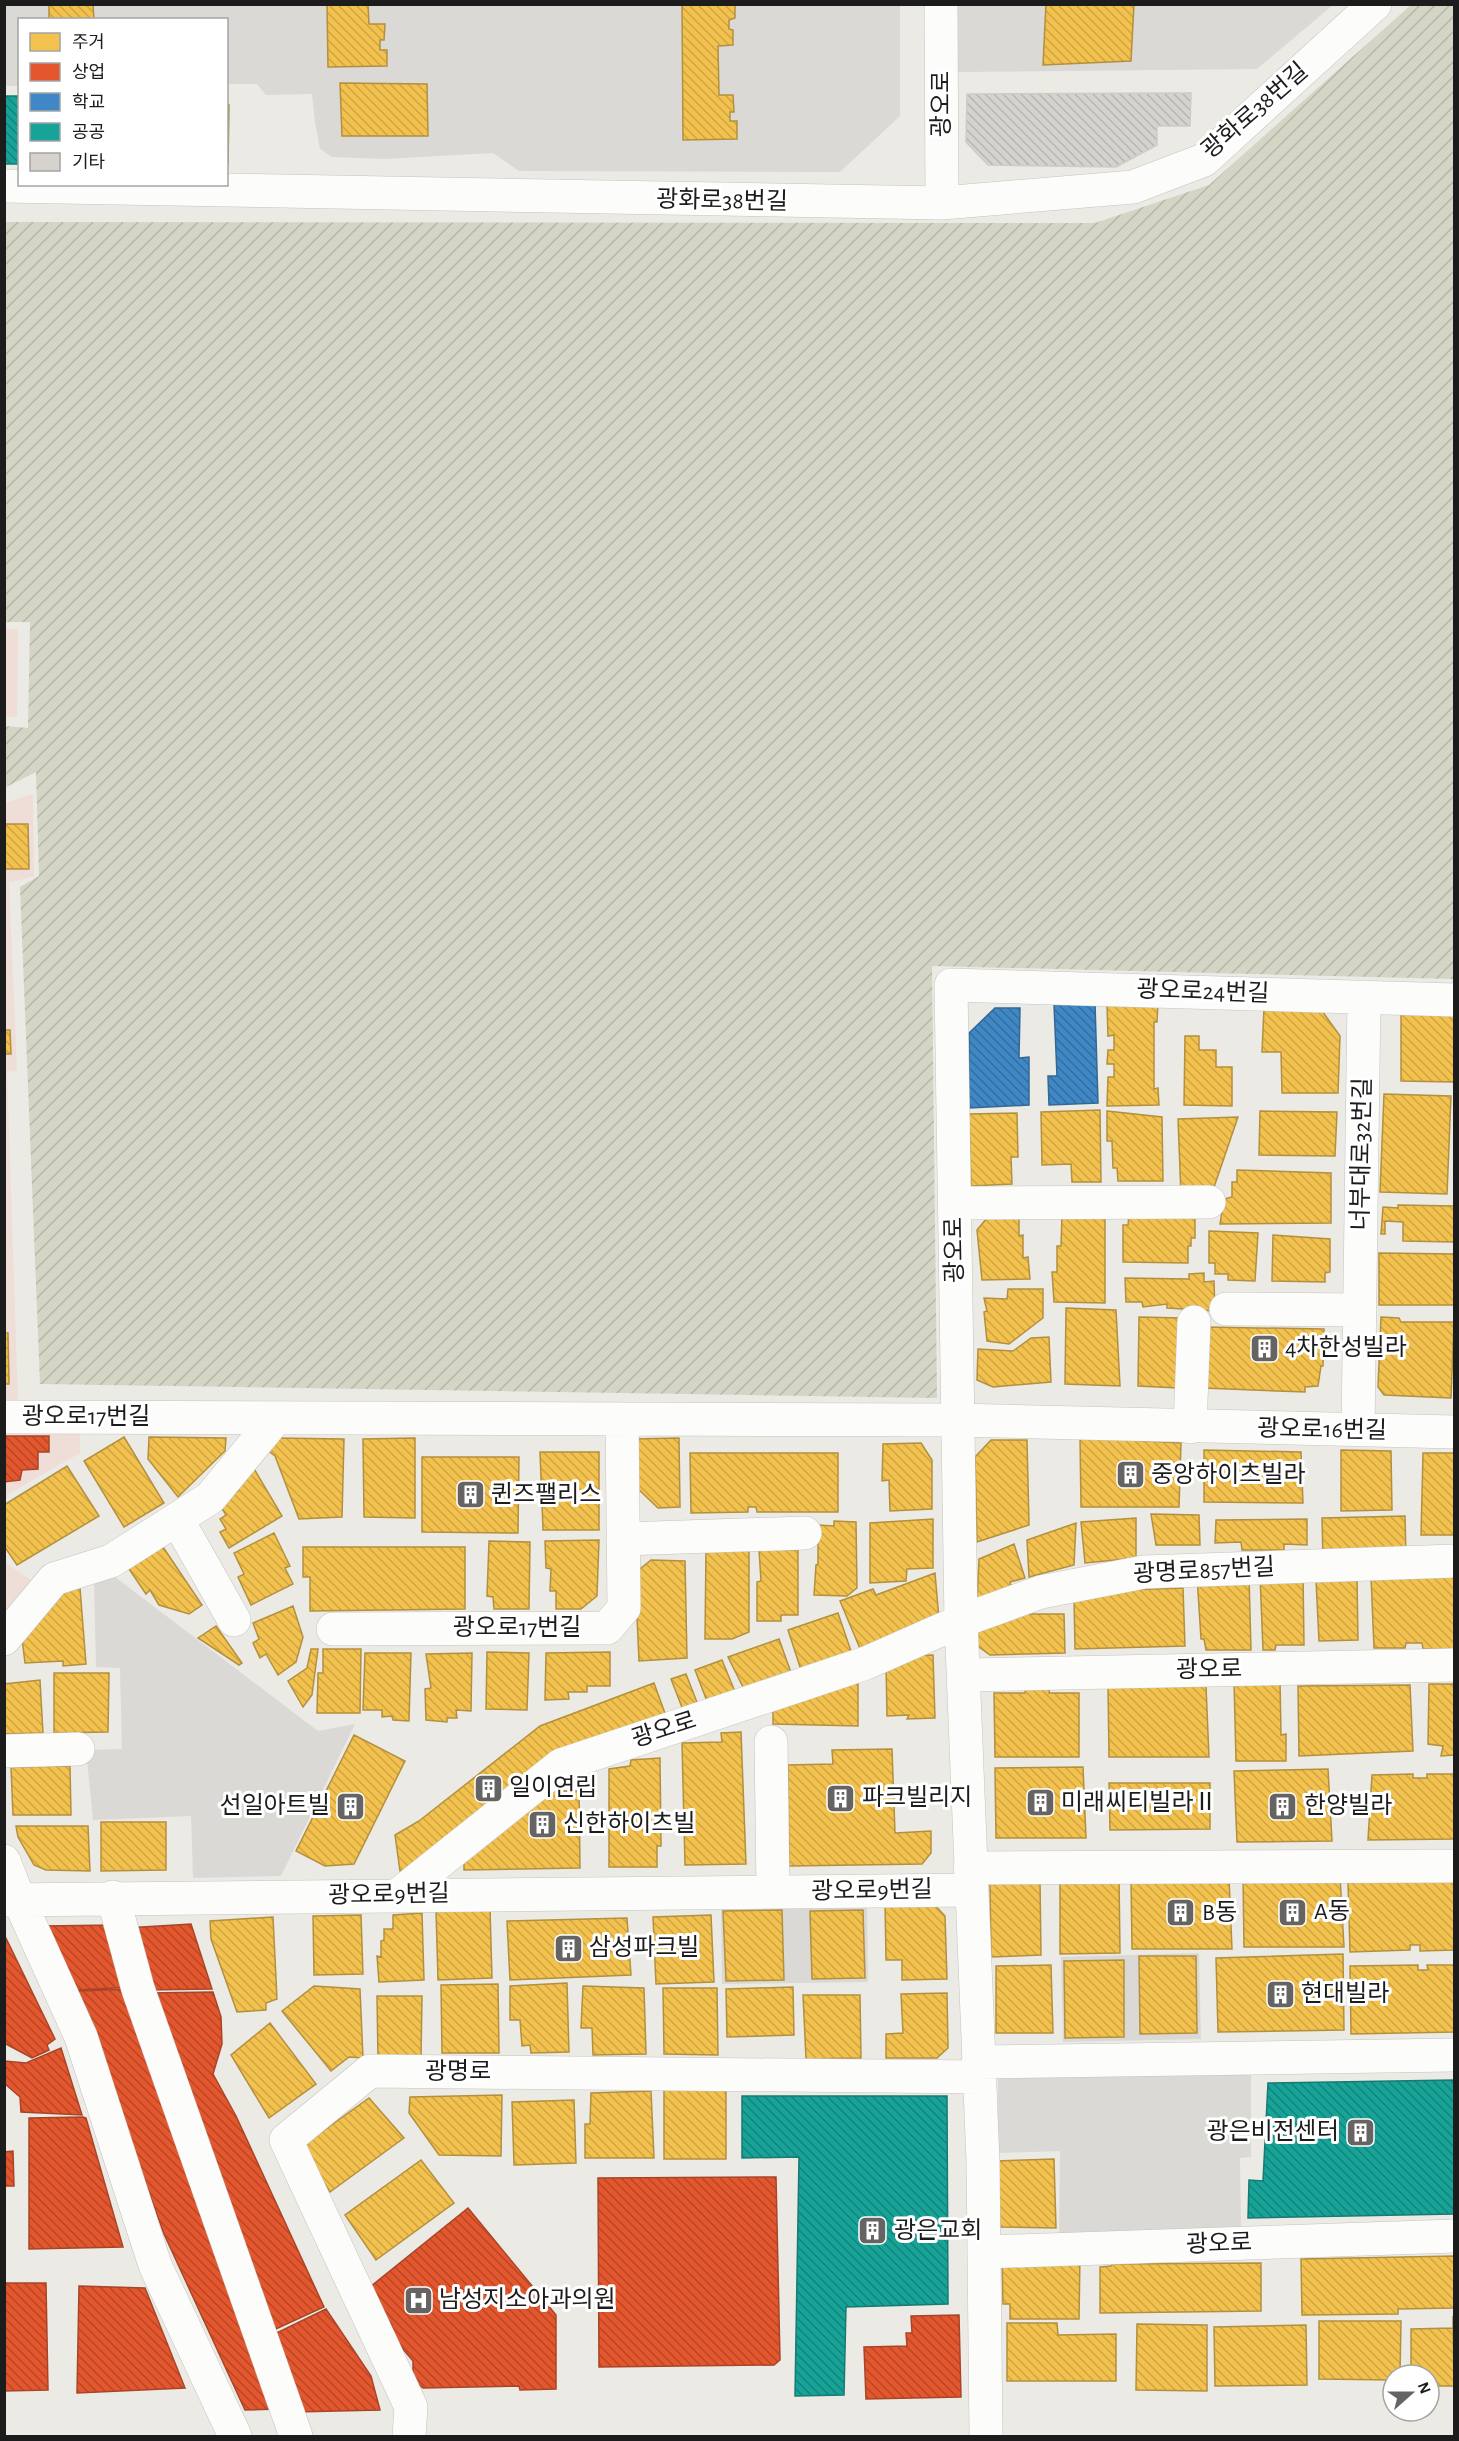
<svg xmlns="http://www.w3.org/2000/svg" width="1459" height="2441" viewBox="0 0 1459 2441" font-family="'Alegreya Sans','Noto Sans KR',sans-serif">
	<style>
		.residential { fill: #dad9d6 }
		.commercial { fill: #efddd8 }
		.construction { fill: url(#construction-furrows) }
		.homes { fill: url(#homes-back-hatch); stroke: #b2903f; stroke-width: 1.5 }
		.shops { fill: url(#shops-back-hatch); stroke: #a84529; stroke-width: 1.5 }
		.schools { fill: url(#schools-back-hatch); stroke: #346892; stroke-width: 1.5 }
		.public { fill: url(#public-back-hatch); stroke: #187a73; stroke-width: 1.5 }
		.building { fill: url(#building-back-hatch); stroke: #cfcbc5; stroke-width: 1.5 }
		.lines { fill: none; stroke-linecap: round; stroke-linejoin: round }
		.minor-casing { stroke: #c4c3c0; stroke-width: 34 }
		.minor { stroke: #fcfcfb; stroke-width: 33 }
		.labels { text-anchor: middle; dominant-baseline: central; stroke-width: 6; stroke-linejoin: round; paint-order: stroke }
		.street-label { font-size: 24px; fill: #1c1c1c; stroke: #fff }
		.poi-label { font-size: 24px; fill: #1c1c1c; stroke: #fff; text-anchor: start }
	</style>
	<defs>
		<pattern id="construction-furrows" width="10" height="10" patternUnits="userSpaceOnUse" patternTransform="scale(1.5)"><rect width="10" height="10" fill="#d5d5c5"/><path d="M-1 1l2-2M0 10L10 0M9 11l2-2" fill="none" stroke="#b6b6a9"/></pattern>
		<pattern id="homes-back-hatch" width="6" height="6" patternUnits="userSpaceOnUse" patternTransform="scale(1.5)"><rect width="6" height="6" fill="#f2c14e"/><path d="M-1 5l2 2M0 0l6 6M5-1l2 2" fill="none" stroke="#cfa544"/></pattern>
		<pattern id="shops-back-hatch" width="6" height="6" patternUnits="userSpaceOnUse" patternTransform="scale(1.5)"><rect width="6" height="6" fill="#e4572e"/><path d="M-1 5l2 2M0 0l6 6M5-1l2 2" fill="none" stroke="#b84726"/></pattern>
		<pattern id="schools-back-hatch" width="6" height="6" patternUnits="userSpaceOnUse" patternTransform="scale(1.5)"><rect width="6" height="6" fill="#3f88c5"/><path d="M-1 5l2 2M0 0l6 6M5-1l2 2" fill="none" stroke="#346e9f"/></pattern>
		<pattern id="public-back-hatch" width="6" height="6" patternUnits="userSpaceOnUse" patternTransform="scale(1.5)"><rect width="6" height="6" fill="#17a398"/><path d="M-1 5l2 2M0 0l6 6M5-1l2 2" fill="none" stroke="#14847b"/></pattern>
		<pattern id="building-back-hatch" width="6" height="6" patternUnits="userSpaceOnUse" patternTransform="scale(1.5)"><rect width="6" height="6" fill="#d6d3cf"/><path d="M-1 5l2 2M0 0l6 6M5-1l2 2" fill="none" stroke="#b7b5b1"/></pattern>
	</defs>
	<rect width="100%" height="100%" fill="#eceae4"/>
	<path class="residential" d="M4,5H900V116L840,172L519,171L493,153L384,159L332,157L320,149L315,122L312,94L266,95L257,84H227L226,20H20L19,86H5Z
		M957,5H1333L1257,69L957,72Z
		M111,1574L318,1731L355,1724L281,1876L193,1878L191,1816L93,1820L86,1750L122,1749L120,1668L96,1667L94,1583Z
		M867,1907L868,1982L722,1984L721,1909Z
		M1199,1953L1201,2039L1063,2042L1061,1957Z
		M1251,2069V2157L1240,2158L1241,2227L1059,2234L1060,2151L998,2153V2076Z"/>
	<path class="commercial" d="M4,629H18L17,717H5Z
		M33,794L34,876L9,883L17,1071L7,1072L19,1432L80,1431V1453L5,1496L4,803Z
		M4,1562L32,1581L4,1624Z"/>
	<path class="construction" d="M1412,4L1454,5V979L932,966L937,1398L40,1384L20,887L39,876L36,772L4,788L5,726L28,728L30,622H5V222L1095,223L1209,185Z"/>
	<path class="homes" d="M49,4H93L94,20H49Z
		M327,4H368L369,24H385L384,40H380V50H387V66L328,67Z
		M682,4H735V18L729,20V29L733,30V45L718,46L719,95H733L734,112H730V121H737V139L683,140Z
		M1046,4H1134L1131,61L1043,65Z
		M340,83L427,84L428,136H342Z
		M226,105H229L228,164H226Z
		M4,824H28L29,869H4Z
		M1158,1004L1157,1022H1154V1089L1158,1088L1159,1105L1107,1106L1108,1077H1114V1064H1107L1108,1050H1114V1035L1108,1036L1107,1005Z
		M1264,1008H1320L1340,1036L1338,1093H1282L1281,1052H1262Z
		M1401,1009L1454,1011V1082L1401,1081Z
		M4,1030H10L11,1054H4Z
		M1185,1036H1199V1050H1216V1067H1232V1106L1184,1105Z
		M1384,1094L1451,1096L1447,1194L1380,1192Z
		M1100,1110L1101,1182H1072L1071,1164L1042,1165L1041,1112Z
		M1107,1111L1162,1117L1163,1181H1118L1117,1168H1113L1112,1141H1107Z
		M1260,1111L1337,1112L1335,1156L1259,1155Z
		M1017,1113L1018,1157H1011L1012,1184L971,1186L969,1114Z
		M1238,1117L1211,1196L1181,1195L1178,1119Z
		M1237,1170L1331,1173V1223L1220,1224L1224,1199L1232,1197V1182H1237Z
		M1398,1205L1454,1206V1242L1403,1241V1222L1385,1221V1234H1381L1383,1207L1398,1208Z
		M1105,1213V1303L1054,1302L1052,1272H1057V1246H1061L1062,1214Z
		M1019,1214V1236L1023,1235V1258L1028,1257L1030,1279L982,1280L977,1230L987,1218Z
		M1129,1214H1195V1238H1191V1246H1188V1263L1123,1262V1225H1128Z
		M1209,1231L1258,1233L1255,1281L1228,1280V1274H1215V1263H1209Z
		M1273,1235L1330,1239V1272L1325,1273V1282L1272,1281Z
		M1379,1253L1454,1254V1305H1379Z
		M1204,1273V1282L1214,1281L1215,1311L1167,1308V1304L1143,1307L1142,1302H1126L1125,1278L1189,1279V1274Z
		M1008,1289H1043V1318L1009,1344L987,1341L984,1312L987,1311L984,1298L1007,1299Z
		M1066,1308L1116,1310L1120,1386L1065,1384Z
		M1139,1317L1181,1318L1178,1388L1138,1386Z
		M1381,1317L1399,1318L1401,1322H1454L1451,1398L1384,1395L1378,1387Z
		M1204,1327L1324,1329L1323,1366H1321L1318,1386L1305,1387V1392L1203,1388Z
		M4,1333H8L9,1384H4Z
		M1049,1337L1051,1382L993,1387L977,1380L978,1349L1013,1351L1031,1338Z
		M124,1437L164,1503L124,1527L84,1461Z
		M149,1437L226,1438L225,1451L178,1497L148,1459Z
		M1080,1437L1181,1443L1179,1507H1081Z
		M273,1438L344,1439L342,1517L299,1519L275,1456L267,1450Z
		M415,1438V1518L364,1517L363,1439Z
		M679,1438L680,1507L658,1508L638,1489L632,1439Z
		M991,1440H1027L1029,1525L977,1542L975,1457Z
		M921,1443L932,1460V1509L890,1511L889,1480L882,1481L883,1444Z
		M1204,1450L1301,1452L1303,1503L1204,1502Z
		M1341,1450L1391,1451L1392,1510L1341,1511Z
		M540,1452H599V1530H543Z
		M690,1453H838V1512H757L756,1507H748V1512L691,1513Z
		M1423,1453H1454V1535H1421Z
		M422,1457H519L518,1533L422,1532Z
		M67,1466L99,1516L17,1565L4,1546V1505Z
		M253,1467L282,1516L229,1548L220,1532L226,1529L220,1519L226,1515L218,1502L238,1491L235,1481Z
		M1151,1514L1199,1515L1200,1545H1156Z
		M1405,1516L1406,1556L1323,1559L1322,1518Z
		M1136,1518V1558L1085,1563L1081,1522Z
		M933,1519V1568L907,1569L906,1581L870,1583V1523Z
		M1307,1519V1545L1284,1544V1550H1242L1241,1542L1215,1543L1216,1520Z
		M834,1521L856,1522L857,1588L847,1596L814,1595L816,1565L818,1564V1525L834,1526Z
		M1076,1523L1074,1565L1029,1577L1027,1540Z
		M274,1533L290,1566L285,1568L293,1584L251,1605L238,1577L244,1574L234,1553Z
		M599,1540L597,1596L581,1609H556V1591H550L551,1569L546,1568L545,1541Z
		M489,1541L530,1542L529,1609H494L493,1597L487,1596Z
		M1014,1544L1025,1578L1010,1582L1011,1586L977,1602L979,1559Z
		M163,1547L202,1605L189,1614L159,1605L150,1590L146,1594L127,1566Z
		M303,1547H465V1609L310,1611V1577H303Z
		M706,1548L749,1549V1632L732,1639H705Z
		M759,1549L798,1550V1615H781V1621H757V1582L761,1581Z
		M651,1560L685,1561L687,1658L639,1661L635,1573Z
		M935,1573L939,1619L864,1658L840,1601L873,1589L876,1595Z
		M1303,1574L1304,1645H1276L1275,1650H1263L1260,1575Z
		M1197,1576H1249L1251,1650H1206L1204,1639H1201Z
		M1454,1576V1649H1423L1422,1643H1406L1405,1648H1374L1371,1577Z
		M1357,1577L1358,1640L1319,1641L1316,1580Z
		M80,1588L86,1664L63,1666V1661L25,1663L22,1638L61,1592Z
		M1183,1588L1185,1646L1075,1649L1074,1597L1125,1590Z
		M293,1606L303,1637L296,1662L278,1675L266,1654L260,1658L253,1643L259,1639L253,1623Z
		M838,1613L852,1654L802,1673L788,1630Z
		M1010,1614H1064L1065,1653L990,1655L976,1645L977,1628Z
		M216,1626L242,1663L239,1665L198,1638Z
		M779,1639L793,1678L747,1695L728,1657Z
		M311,1649H318L312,1695L303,1707L288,1681L307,1668Z
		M323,1649H361L360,1713H317L318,1673H323Z
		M487,1652L529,1653L527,1710L486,1709Z
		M610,1652V1686H587V1692H568L569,1699L545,1700L546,1653Z
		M365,1653H411L409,1721L393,1720L392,1716L382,1717V1710H363Z
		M472,1653L471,1711L456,1710L457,1718H447V1722L426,1720L425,1689L431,1688L426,1654Z
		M933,1655L935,1718L907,1719L909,1715L887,1716L886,1663L905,1656Z
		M722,1660L738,1699L710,1709L695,1670Z
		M54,1673H109L108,1732L54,1733Z
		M686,1674L700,1710L685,1715L671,1679Z
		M40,1680L43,1733L4,1734V1684Z
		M1280,1680L1281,1735L1286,1734V1761H1236L1234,1681Z
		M858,1682V1726L773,1724V1705H792V1695Z
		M654,1683L666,1716L418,1868L400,1871L395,1835L419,1821L540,1726Z
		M1429,1684H1454V1755L1441,1756L1443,1746L1428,1744Z
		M1026,1685L1050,1686L1049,1693H1079V1757H995L994,1693H1025Z
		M1410,1685L1413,1751L1299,1756L1298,1686Z
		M1206,1686L1209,1757H1109L1108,1687Z
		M741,1732L746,1864L685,1865L682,1743L722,1742L721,1733Z
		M354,1735L405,1761L354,1864L325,1866L296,1851Z
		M892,1749L895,1833L931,1831V1853L922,1864L789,1866L788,1765L833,1764L832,1750Z
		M660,1758L661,1846H657V1867H609V1769L630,1766L631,1760Z
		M70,1766L71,1815H13L11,1767Z
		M1083,1767L1086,1838H996L995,1768Z
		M1328,1769L1332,1841L1237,1842L1234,1771Z
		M1413,1774V1778H1427V1774H1454V1839L1368,1840L1372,1775Z
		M1109,1783H1210V1829L1110,1830Z
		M546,1791H579L580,1868L464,1870V1857Z
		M101,1822H166V1870L101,1871Z
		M16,1826H88L90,1871L46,1870L34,1865L18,1837Z
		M1060,1875H1119L1120,1953L1060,1954Z
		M1340,1876L1344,1947H1244L1243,1877Z
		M1131,1878H1229L1232,1949H1132Z
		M1040,1880L1041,1955L991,1957L990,1883Z
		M1454,1881V1950L1420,1951V1945H1410V1950L1350,1952L1348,1882Z
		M932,1902L945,1916L947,1979L902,1980V1960H886L885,1903Z
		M490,1908L492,1978L438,1980L436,1910Z
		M782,1910L784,1980L726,1981L723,1911Z
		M863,1910L865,1978L812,1979L810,1911Z
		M422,1913L424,1980L379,1982L377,1956L381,1957V1941L384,1940V1929H393V1915Z
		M361,1915L363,1974L314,1975L313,1916Z
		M711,1915L714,1982L656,1984L653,1917Z
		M273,1917L277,1999L266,2003V2010L237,2012L211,1939L210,1921Z
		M627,1918L631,1975L510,1980L507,1921Z
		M1343,1954L1344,2030L1218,2032L1216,1958Z
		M1139,1956H1196L1197,2033L1140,2034Z
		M1124,1960V2037L1065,2038L1064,1961Z
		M1051,1965L1053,2033H996V1966Z
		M1418,1965V1970H1428L1427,1965H1454V2032L1351,2034L1350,1966Z
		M567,1983L569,2052L531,2053L530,2045L522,2046L520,2020H510V1986Z
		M498,1984L499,2053H442L441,1985Z
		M314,1986L360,1989L363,2058L349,2057L331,2071L282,2011Z
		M583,1986L644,1988L646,2054L593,2055L592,2028H581Z
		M793,1987L794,2035L727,2037L726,1989Z
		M663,1988H717L718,2055L664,2054Z
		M947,1993L948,2048L937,2058H886V2034L903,2033L901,1994Z
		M803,1995H860L861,2058L806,2059Z
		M377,1996H422L421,2059H378Z
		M270,2023L316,2084L269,2118L231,2055Z
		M664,2090H726V2159H664Z
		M651,2091L654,2158H585V2124H590L591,2093Z
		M502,2095L501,2156L439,2155L409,2113L410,2097Z
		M369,2098L404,2138L330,2192L301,2147Z
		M574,2100L576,2163L514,2165L512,2102Z
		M1054,2159L1056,2228L1000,2227L997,2161Z
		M421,2160L454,2203L376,2260L345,2215Z
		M1080,2256L1079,2319H1010V2304H1003L1002,2257Z
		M1454,2256V2308L1398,2309V2314L1302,2315L1301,2259Z
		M1261,2263V2311L1100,2313V2267L1111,2266L1112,2264Z
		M1453,2316L1454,2386H1429V2375H1411V2329L1453,2328Z
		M1319,2321H1401L1400,2375H1393V2380L1319,2379Z
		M1007,2323H1057L1058,2335L1116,2334V2381H1007Z
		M1137,2324L1207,2325V2391L1136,2390Z
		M1306,2325L1307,2385L1215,2386L1214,2327Z"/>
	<path class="shops" d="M4,1436H49V1452H38V1469L22,1470L20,1480L4,1482Z
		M191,1924L212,1989L145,1990L126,1928Z
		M116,1925L134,1987L76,1990L43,1926Z
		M4,1934L55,2039L47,2045L49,2050L32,2058L4,2043Z
		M134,1989L278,2409L245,2410L164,2234L77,1991Z
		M213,1992L221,2017L222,2044L213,2074L236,2116L324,2307L265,2334L146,1993Z
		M61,2048L82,2115L21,2112L20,2097L5,2084V2061L26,2063Z
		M83,2117L86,2118L123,2247L29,2249V2118Z
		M13,2151L14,2186H4V2152Z
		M776,2177L780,2360L774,2365L599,2367L598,2178Z
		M468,2208L556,2315V2389L520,2390L519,2386L423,2388L413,2380V2361L387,2330L392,2325L365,2291Z
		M4,2283H46L48,2390L4,2391Z
		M79,2286L145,2288L185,2388L77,2393Z
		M326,2309L371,2376L380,2410L295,2412L266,2338Z
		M959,2315L961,2397L866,2399L864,2347L907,2346L906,2333H912L911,2316Z"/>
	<path class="schools" d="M1095,1003L1098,1103L1049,1105L1048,1076H1057L1054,1004Z
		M995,1008H1020L1019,1058L1029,1057V1105L969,1108V1033Z"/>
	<path class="public" d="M4,96H20V164H4Z
		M1454,2080V2214L1248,2218L1249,2180L1263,2181L1268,2083Z
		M742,2096H947L948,2304L846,2307L844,2395L795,2396L799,2157L742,2158Z"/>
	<path class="building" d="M1191,93L1190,126H1157V145L1116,167L988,165L966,142L967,94Z"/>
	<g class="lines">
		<defs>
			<path id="minor" d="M941,4L942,203
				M4,186L942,203L1133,187L1204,160L1375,4
				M955,1203L1209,1202
				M1226,1309L1360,1310
				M4,1417L958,1420L1454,1432
				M1190,1427L1194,1322
				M1358,1430L1364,997
				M177,1519L234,1620
				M623,1539L805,1533
				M333,1629L607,1628L624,1608L622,1419
				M4,1639L54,1579L111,1561L210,1498L276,1418
				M964,1675L1454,1665
				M771,1742L773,1891
				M4,1751L78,1749
				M4,1861L19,1900L81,2037L155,2265L235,2436
				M970,1868L1454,1866
				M398,1895L561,1765L866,1663L961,1621L1041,1592L1144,1572L1454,1561
				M113,1897L138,1989L296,2436
				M4,1900L971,1890
				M978,2062L1454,2055
				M984,2252L1454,2236
				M409,2436L411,2407L286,2140L370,2071L979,2077
				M986,2436L983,2161L961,1621L951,985L1454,1000"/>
		</defs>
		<use href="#minor" class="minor-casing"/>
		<use href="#minor" class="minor"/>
	</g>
	<defs>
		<symbol id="building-square" viewBox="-11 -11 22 22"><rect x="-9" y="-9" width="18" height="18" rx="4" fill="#656462" stroke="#fff"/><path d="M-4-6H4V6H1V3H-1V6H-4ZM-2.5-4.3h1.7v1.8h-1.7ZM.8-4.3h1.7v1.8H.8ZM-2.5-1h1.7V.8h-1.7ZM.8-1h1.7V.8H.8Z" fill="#fff"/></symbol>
		<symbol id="hospital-square" viewBox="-11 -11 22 22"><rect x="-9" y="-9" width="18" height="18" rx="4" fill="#656462" stroke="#fff"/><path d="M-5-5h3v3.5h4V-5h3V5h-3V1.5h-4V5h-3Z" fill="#fff"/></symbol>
	</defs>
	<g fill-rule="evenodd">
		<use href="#building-square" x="1248" y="1332" width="33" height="33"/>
		<use href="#building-square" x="1114" y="1458" width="33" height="33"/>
		<use href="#building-square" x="454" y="1478" width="33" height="33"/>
		<use href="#building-square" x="472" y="1772" width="33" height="33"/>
		<use href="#building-square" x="824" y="1782" width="33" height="33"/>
		<use href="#building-square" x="1024" y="1786" width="33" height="33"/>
		<use href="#building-square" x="334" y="1790" width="33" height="33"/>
		<use href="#building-square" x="1266" y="1790" width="33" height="33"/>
		<use href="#building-square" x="526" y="1808" width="33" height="33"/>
		<use href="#building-square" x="1276" y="1896" width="33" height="33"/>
		<use href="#building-square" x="1164" y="1896" width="33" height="33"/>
		<use href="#building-square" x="552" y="1932" width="33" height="33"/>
		<use href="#building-square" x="1264" y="1978" width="33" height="33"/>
		<use href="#building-square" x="1344" y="2116" width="33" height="33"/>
		<use href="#building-square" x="856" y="2214" width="33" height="33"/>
		<use href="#hospital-square" x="402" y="2284" width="33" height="33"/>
	</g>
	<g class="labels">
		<g class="street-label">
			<text transform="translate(942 104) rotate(-90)">광오로</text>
			<text transform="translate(1255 111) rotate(-41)">광화로38번길</text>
			<text transform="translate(722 201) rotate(1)">광화로38번길</text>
			<text transform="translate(1203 992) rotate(2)">광오로24번길</text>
			<text transform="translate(1362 1154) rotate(-89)">너부대로32번길</text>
			<text transform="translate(955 1250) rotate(-91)">광오로</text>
			<text x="86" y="1417">광오로17번길</text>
			<text transform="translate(1322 1430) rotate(1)">광오로16번길</text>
			<text transform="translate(1204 1571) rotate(-3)">광명로857번길</text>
			<text x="517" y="1628">광오로17번길</text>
			<text transform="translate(1209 1670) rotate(-1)">광오로</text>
			<text transform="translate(664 1730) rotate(-18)">광오로</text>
			<text transform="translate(872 1891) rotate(-1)">광오로9번길</text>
			<text transform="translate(389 1895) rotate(-1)">광오로9번길</text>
			<text x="458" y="2072">광명로</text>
			<text transform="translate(1219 2244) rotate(-2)">광오로</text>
		</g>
		<g class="poi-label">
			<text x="1285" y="1348">4차한성빌라</text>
			<text x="1151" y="1475">중앙하이츠빌라</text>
			<text x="491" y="1495">퀸즈팰리스</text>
			<text x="509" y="1788">일이연립</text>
			<text x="862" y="1798">파크빌리지</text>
			<text x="1061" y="1803">미래씨티빌라Ⅱ</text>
			<text x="330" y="1806" text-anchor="end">선일아트빌</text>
			<text x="1304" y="1806">한양빌라</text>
			<text x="563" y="1824">신한하이츠빌</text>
			<text x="1314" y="1912">A동</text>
			<text x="1202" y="1913">B동</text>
			<text x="589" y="1948">삼성파크빌</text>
			<text x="1301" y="1994">현대빌라</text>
			<text x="1339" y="2132" text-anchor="end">광은비전센터</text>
			<text x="894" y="2231">광은교회</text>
			<text x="439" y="2300">남성지소아과의원</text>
		</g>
	</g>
	<rect width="1459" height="2441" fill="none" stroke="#1c1c1c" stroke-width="12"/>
	<rect x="18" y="18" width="210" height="168" fill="#ffffff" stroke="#a4a4a4" stroke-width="1.5"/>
	<rect x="30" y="33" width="30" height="18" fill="#f2c14e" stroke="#a4a4a4" stroke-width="1.5"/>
	<text x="72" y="48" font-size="18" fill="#1c1c1c">주거</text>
	<rect x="30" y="63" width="30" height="18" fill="#e4572e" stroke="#a4a4a4" stroke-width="1.5"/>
	<text x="72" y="78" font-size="18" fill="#1c1c1c">상업</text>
	<rect x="30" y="93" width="30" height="18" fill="#3f88c5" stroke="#a4a4a4" stroke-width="1.5"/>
	<text x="72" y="108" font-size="18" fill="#1c1c1c">학교</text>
	<rect x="30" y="123" width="30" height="18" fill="#17a398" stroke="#a4a4a4" stroke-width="1.5"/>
	<text x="72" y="138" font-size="18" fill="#1c1c1c">공공</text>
	<rect x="30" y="153" width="30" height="18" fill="#d6d3cf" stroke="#a4a4a4" stroke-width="1.5"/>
	<text x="72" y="168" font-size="18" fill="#1c1c1c">기타</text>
	<g transform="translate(1411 2393) rotate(69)"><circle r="28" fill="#ffffff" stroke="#a4a4a4" stroke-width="1.5"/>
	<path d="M0-4.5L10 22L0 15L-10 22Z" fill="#656462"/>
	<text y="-9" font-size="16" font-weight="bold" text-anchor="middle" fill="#1c1c1c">N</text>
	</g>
</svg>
